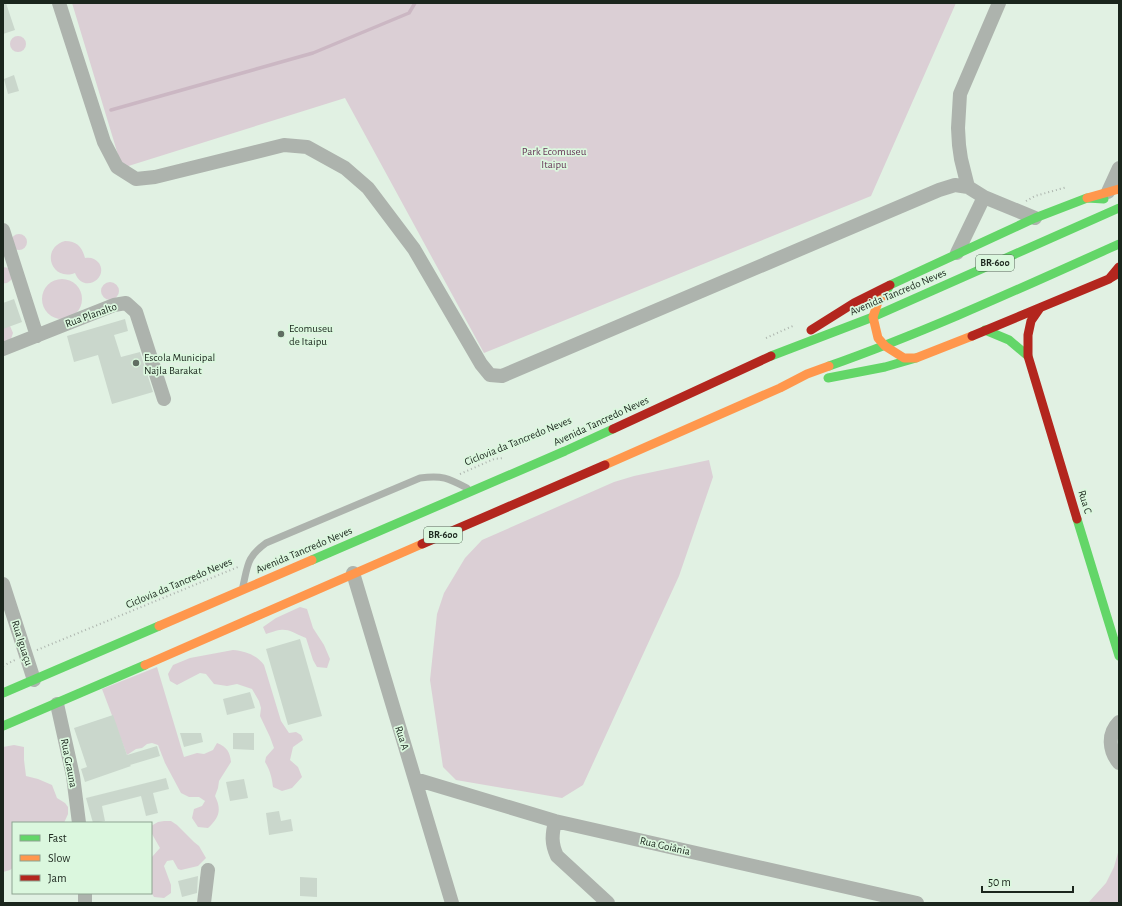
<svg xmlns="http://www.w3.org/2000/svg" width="1122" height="906" viewBox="0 0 1122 906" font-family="'Alegreya Sans',sans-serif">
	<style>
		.forest { fill: #dbcfd5 }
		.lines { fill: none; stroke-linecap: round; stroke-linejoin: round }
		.stream { stroke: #cbb7c3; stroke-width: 3.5 }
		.building { fill: #cad7cc }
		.path { stroke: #acb4ad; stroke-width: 2; stroke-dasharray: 1 3; stroke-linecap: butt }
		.lane { stroke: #adb3ad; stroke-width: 7 }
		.street { stroke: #adb3ad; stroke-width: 14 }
		.fast { stroke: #63d668; stroke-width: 9 }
		.slow { stroke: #ff974d; stroke-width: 9 }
		.jam { stroke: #b3261e; stroke-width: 9 }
		.poi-dot { fill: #606d62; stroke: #dbf7de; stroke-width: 1.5 }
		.labels { text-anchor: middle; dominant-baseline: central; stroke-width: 3.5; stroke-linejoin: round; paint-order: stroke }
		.shield { fill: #dbf7de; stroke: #556557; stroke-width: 1 }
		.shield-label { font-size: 10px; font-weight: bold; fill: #1b261d }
		.park-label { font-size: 11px; fill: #673859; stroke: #dbf7de }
		.street-label { font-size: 11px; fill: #1b261d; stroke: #dbf7de }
		.poi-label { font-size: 11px; fill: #1b261d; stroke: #dbf7de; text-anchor: start }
	</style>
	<rect width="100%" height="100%" fill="#e1f1e3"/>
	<path class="forest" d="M72,3H956L871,196L484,353L345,98L122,168Z
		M10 44a8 8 0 1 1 16 0a8 8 0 1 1-16 0Z
		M11 242a8 8 0 1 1 16 0a8 8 0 1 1-16 0Z
		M65,241C77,241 82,247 85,258C90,257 95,258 99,263C109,279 83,294 75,273C51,282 40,248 65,241Z
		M3,267L9,268L12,279C9,282 7,284 3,283Z
		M42 299a20 20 0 1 1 40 0a20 20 0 1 1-40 0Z
		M101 291a9 9 0 1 1 18 0a9 9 0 1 1-18 0Z
		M3,323L10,326L13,333L11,339L3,343Z
		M709,460L713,477L679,576L583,785L562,798L456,780L443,767L430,680L437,614L444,593L465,558L482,540L614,482L634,476Z
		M300,607L307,609L313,628L324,645L330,659L327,668L317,667L313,660L306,638C287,630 287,626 266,634L263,627L276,618Z
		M233,650C245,651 257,655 264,665L281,721L289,733L296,732L301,735L303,740L293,747L290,760L298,767L302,777L292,788L282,791L273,787C272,778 270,770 265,762L266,757L274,748L270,737L260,716L261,708L259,701L252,689L237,684L227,686L214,684L206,674L200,673L177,685L170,681L168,674L173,665L190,658Z
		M157,667L184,757L197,753L204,754L213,750L217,743C227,747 230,752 231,762L219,781L218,788L215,796C222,810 219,818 208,828L198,827L192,818L194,809L202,806L205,801L199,797H189L181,793L165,763L158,745L152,743L147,744L142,748L136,749L127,755L102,689Z
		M14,745L24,747V760L26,776L38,779L52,785L57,798L65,803L68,807V814L64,823H13V868L10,870L3,872V747Z
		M164,821H171L177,825L194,842L199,846L206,858L198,866L181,870L178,869L173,860L167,861L164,866L171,885V893L164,898L154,897L151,892V858L160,848L152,834L151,826L158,822Z
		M1119,849V903H1088L1106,883L1114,867Z"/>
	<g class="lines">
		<path class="stream" d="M111,110L313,53L409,13L415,3"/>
	</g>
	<path class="building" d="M3,3H6L15,30L3,34Z
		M14,75L19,91L8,94L4,79Z
		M14,299L22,322L3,329V303Z
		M125,319L128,331L114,335L121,357L140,352L153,392L112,404L98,355L74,362L67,336Z
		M300,639L322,716L288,725L266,649Z
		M250,692L255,708L227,715L223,699Z
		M113,715L127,755L157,746L160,756L130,765L131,766L85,782L81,769L87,767L74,728Z
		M180,733H201L203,742L184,747Z
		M233,733H254V750L233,749Z
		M166,778L169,789L153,793L158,813L146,816L141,796L102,806L105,821L93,823L86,798Z
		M244,779L248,798L230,801L226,782Z
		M279,811L281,821L291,819L293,831L269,835L266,813Z
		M198,876L197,893L182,897L178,881Z
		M300,877L317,878V897L300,896Z"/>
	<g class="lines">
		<path class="path" d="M1026,201L1035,196L1067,187
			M766,338L795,325
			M460,474L494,459L504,458
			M37,650L238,567
			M3,666L15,660"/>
		<path class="lane" d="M243,586C248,564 247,557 266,543L420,478C442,475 448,478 467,488"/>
		<path class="street" d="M59,3L104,142L117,167L136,179L155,177L284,145L307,147L345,168L368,188L414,249L481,364L490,375L502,376L939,190L955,185L968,187L984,197L1035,218
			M968,187L961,159L959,145L958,128L960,94L999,3
			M1108,192L1119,168
			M3,230L37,336
			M957,253L984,197
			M3,349L114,305L126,303L136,312L164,399
			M353,573L452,903
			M3,584L34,680
			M57,704L73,776L79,823
			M1119,722C1107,734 1109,751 1119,763
			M415,779L555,821L917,903
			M555,821C552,835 551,843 557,856L608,903
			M85,903V893
			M204,903L208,870"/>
		<path class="fast" d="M885,293L890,285L1035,218L1087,198L1104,199
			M985,330L1009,340L1028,356
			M771,356L873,317L1119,208
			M829,366C928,331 1023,287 1119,244
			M828,378L885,367L916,358
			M1077,519L1119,656
			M312,560L565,451L613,429
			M3,693L159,626
			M3,726L145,665"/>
		<path class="slow" d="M1087,198L1119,189
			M885,293L878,302L873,317L878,338L885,346L904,358H916L972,336
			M605,465L780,388L807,374L829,366
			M159,626L312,560
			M145,665L422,544"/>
		<path class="jam" d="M1109,279L1119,273
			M1040,308L1031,321L1028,335V356L1077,519
			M811,330L854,303L890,285
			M972,336L1109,279L1119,267
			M613,429L771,356
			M422,544L605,465"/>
	</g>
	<g class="poi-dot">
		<circle cx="281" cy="334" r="4"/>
		<circle cx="136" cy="363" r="4"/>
	</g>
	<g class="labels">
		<g class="shield">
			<rect x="976" y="255" width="38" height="16" rx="3"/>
			<rect x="424" y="527" width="38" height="16" rx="3"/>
		</g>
		<g class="shield-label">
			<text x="995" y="263">BR-600</text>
			<text x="443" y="535">BR-600</text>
		</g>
		<g class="park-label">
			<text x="554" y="151">Park Ecomuseu<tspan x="554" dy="13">Itaipu</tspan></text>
		</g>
		<g class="street-label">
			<text transform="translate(898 292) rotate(-23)">Avenida Tancredo Neves</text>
			<text transform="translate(91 315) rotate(-20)">Rua Planalto</text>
			<text transform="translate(601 421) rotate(-25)">Avenida Tancredo Neves</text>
			<text transform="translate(518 441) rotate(-22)">Ciclovia da Tancredo Neves</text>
			<text transform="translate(1085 502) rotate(73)">Rua C</text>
			<text transform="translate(304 550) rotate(-23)">Avenida Tancredo Neves</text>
			<text transform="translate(179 583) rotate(-23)">Ciclovia da Tancredo Neves</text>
			<text transform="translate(22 643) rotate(72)">Rua Iguaçu</text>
			<text transform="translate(402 738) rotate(73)">Rua A</text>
			<text transform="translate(69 763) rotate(79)">Rua Grauna</text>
			<text transform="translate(665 846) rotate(13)">Rua Goiânia</text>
		</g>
		<g class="poi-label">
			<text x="289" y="328">Ecomuseu<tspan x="289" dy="13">de Itaipu</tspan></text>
			<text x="144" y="357">Escola Municipal<tspan x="144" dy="13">Najla Barakat</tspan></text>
		</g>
	</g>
	<rect width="1122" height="906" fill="none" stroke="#1b261d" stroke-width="8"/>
	<rect x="12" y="822" width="140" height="72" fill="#dbf7de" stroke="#8ea391"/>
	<rect x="20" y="835" width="20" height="6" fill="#63d668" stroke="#8ea391"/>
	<text x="48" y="842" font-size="12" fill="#1b261d">Fast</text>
	<rect x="20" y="855" width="20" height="6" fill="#ff974d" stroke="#8ea391"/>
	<text x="48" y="862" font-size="12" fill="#1b261d">Slow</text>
	<rect x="20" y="875" width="20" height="6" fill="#b3261e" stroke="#8ea391"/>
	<text x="48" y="882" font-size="12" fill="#1b261d">Jam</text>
	<path d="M982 886v6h91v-6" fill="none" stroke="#1b261d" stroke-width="2"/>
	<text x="988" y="886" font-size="12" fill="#1b261d" stroke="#dbf7de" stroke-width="3" paint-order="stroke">50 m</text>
</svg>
